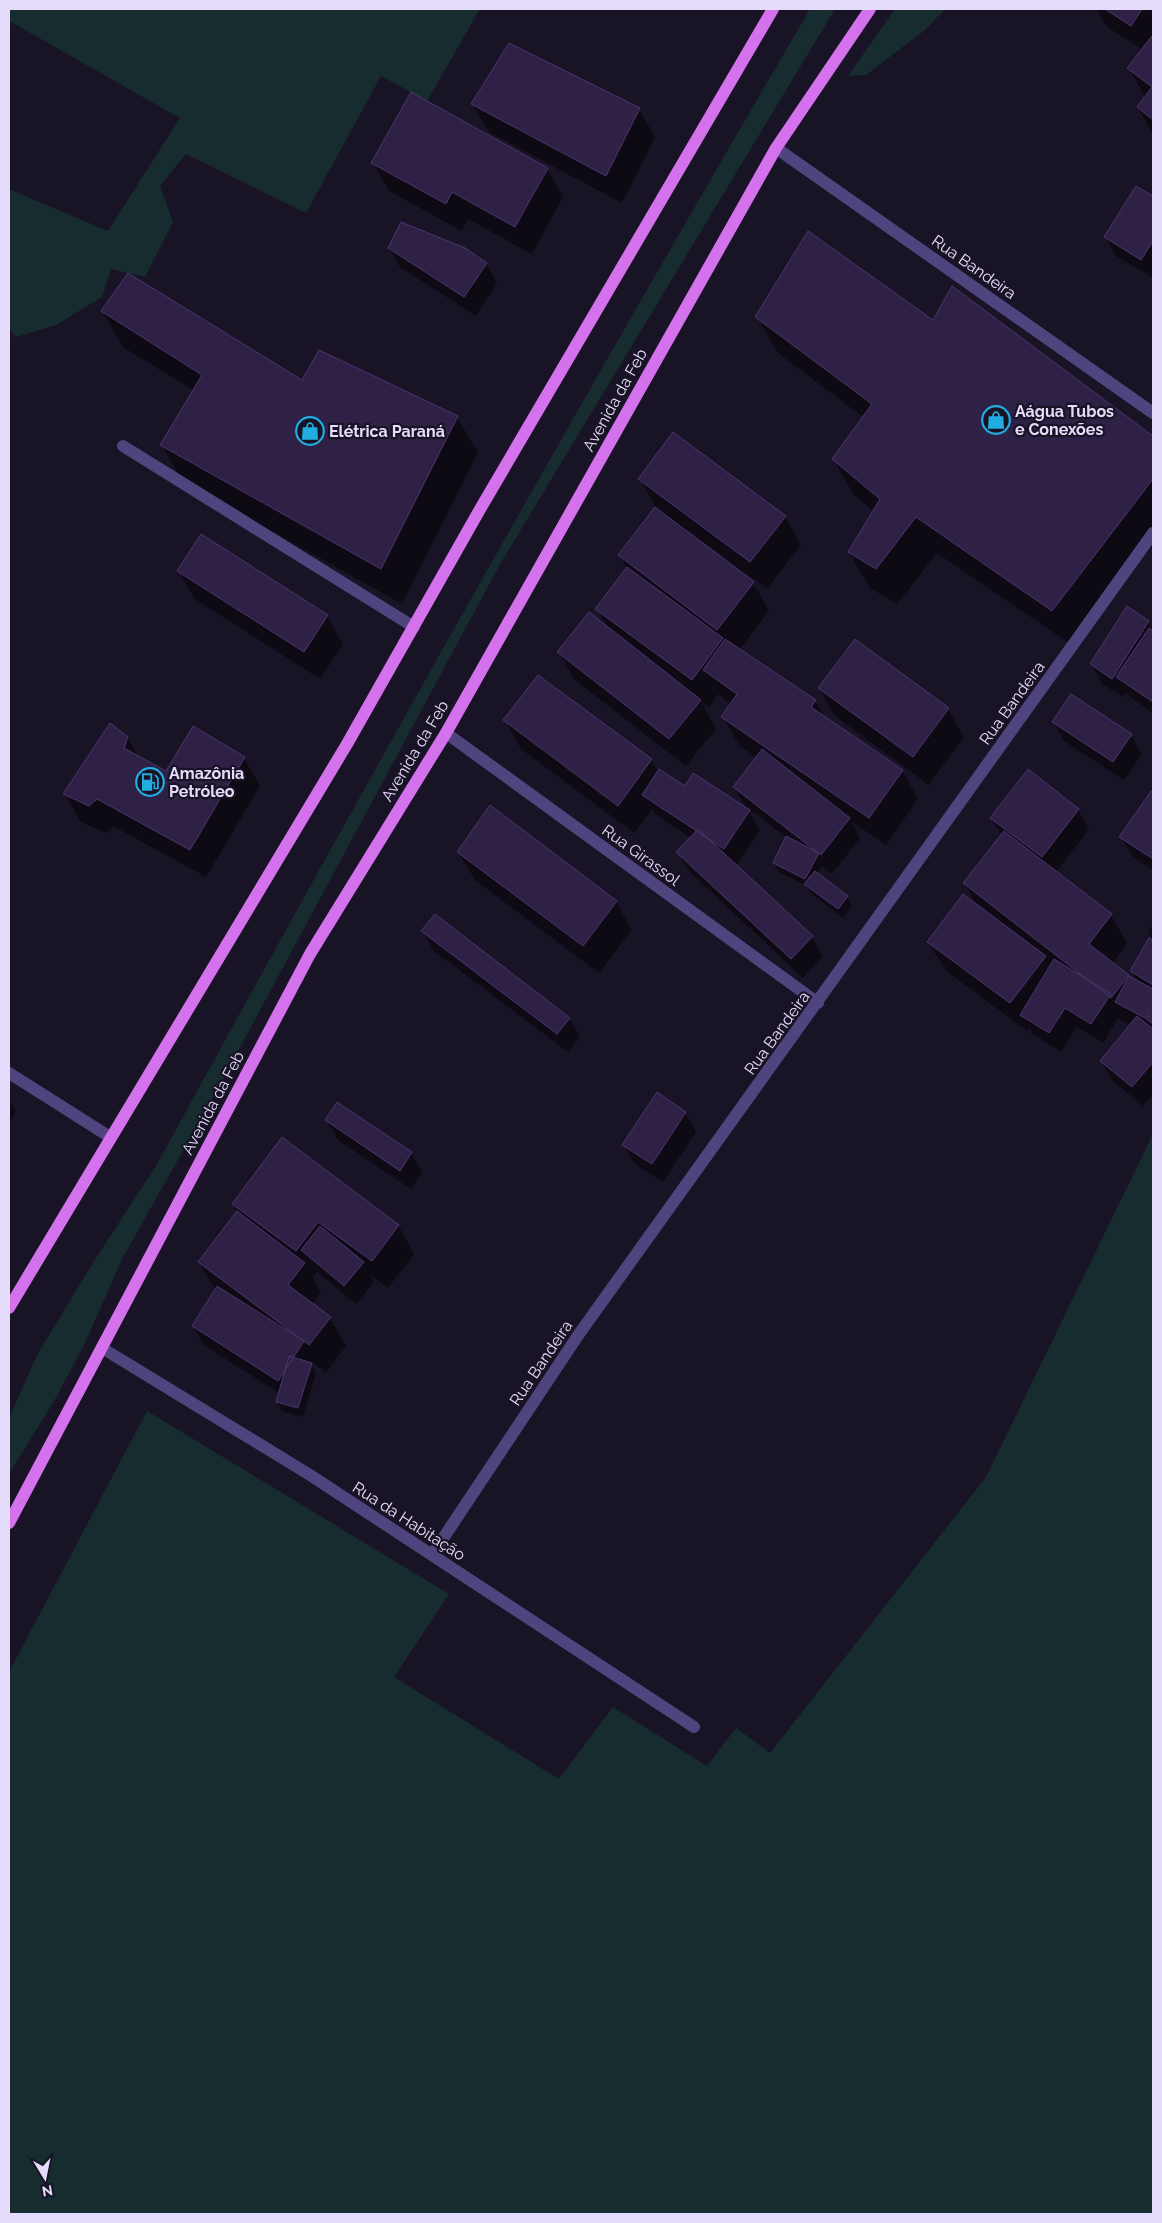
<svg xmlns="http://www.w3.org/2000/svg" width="1162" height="2223" viewBox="0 0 1162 2223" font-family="Raleway,sans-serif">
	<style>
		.green { fill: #172c2f }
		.shadow { fill: #0007 }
		.building { fill: #2e2145; stroke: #4b366e }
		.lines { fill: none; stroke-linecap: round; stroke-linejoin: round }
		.minor { stroke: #50447f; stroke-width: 12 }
		.major { stroke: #d471ed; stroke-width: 12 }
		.labels { text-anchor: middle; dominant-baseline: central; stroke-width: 4.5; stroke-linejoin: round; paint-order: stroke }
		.street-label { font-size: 16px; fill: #e5dcfb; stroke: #191326 }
		.poi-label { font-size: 16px; font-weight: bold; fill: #e5dcfb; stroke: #191326; text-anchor: start }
	</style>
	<rect width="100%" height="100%" fill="#191326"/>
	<path class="green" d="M9,9H480L427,101L381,76L306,213L186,154L160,186L173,222L145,277L111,269L102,297L56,325L16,337L9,328V189L108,231L180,118L9,21Z
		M810,9H835L499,566L216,1092L122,1259L86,1341L57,1396L9,1474V1418L37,1355L94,1261L156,1166C369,777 586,391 810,9Z
		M895,9H945L925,30L866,75L848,76Z
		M1153,1134V2214H9V1672L147,1411L449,1594L394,1677L559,1779L613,1707L707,1766L736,1728L770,1753L986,1477Z"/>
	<path class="shadow" d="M1096,9H1153V134L1138,108L1145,97L1129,68L1143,50L1106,26Z
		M472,104L639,109L655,137L622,203L489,132Z
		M373,163L547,169L563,197L532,254L468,219L462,231L389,191Z
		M1136,188L1153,198V278L1116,256L1105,237Z
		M389,248L486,264L497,283L476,316L400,267Z
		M952,287L1153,438V542L1073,646L937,553L897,604L870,588L849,552L874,512L854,495L833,459L863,417L778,353L757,317L934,322Z
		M102,311L302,382L457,417L478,453L402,604L182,481L162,445L194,391L123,347Z
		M640,479L785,517L801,545L767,589L690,532L688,534L753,583L769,611L739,650L815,701L825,717L902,770L918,799L886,845L851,821L860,838L832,874L822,866L817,874L847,897L852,906L843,918L811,893L807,886L779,872L774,863L787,838L745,806L734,787L757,758L739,745L723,717L731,705L718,694L709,708L701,702L716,729L686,766L575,680L559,652L607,627L597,609L627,569L620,555L656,508Z
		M179,571L327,616L343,644L320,679L195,599Z
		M1148,622L1153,630V713L1129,696L1126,692L1123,697L1102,684L1091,664Z
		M855,641L948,709L964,737L929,785L835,716L819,688Z
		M538,676L651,760L659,773L685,787L749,811L760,830L736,866L812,937L823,956L803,978L689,871L678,852L691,838L655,814L652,809L634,833L521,749L505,720Z
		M1053,722L1131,735L1142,754L1124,780L1064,741Z
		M127,737L139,758L167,773L244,758L260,786L206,877L113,826L106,833L81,822L65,794Z
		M1151,792L1153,794V870L1132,856L1121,837Z
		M1078,810L1089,829L1056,872L1111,915L1127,943L1112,964L1137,982L1131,971L1150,939L1153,941L1148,932L1153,924V1094L1143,1106L1112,1080L1101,1061L1136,1019L1134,1018L1128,1025L1118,1018L1103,1043L1077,1027L1061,1052L1032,1034L1029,1028L1027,1031L945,970L928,942L977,906L964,883L1002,835L991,818Z
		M458,852L616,902L632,930L599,973L475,880Z
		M423,932L569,1018L580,1037L568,1052L434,951Z
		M9,1099L16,1111L9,1123Z
		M685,1113L696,1132L663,1182L635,1164L624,1145Z
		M327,1121L411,1153L422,1172L411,1189L338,1140Z
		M233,1204L398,1225L414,1254L388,1288L370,1275L374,1282L356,1304L317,1272L313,1278L321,1292L312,1304L330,1318L346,1346L326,1373L313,1363L311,1365L316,1373L303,1417L282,1411L277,1402L279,1393L204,1345L193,1326L216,1291L199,1262L238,1212Z"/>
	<path class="building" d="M1105,9H1142L1131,26Z
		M1152,36L1153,37V120L1137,107L1152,87L1127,68Z
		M509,43L640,108L606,176L471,104Z
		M411,92L548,168L515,227L452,192L446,204L371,163Z
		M1136,186L1153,196V241L1141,260L1104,237Z
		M401,222L465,248L487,263L464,297L388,248Z
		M808,231L933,320L952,286L1153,436V479L1052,611L916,517L876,569L848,552L880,499L832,459L872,404L755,317Z
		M128,273L302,380L319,350L458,416L381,569L160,445L202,375L101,311Z
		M673,432L786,516L750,562L638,479Z
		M655,507L754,582L717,630L618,555Z
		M201,534L328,615L304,652L177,571Z
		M627,567L723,638L692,680L595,609Z
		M1127,606L1149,621L1112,679L1090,664Z
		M589,612L701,700L669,739L557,652Z
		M1149,628L1153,631V702L1116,677Z
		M725,639L816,700L811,707L903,770L869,818L721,717L737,694L703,670Z
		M855,639L949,708L913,757L818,688Z
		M538,675L652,759L618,806L503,720Z
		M1071,694L1132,734L1113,762L1052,722Z
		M110,723L128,737L124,748L166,771L193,726L245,757L190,850L97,799L89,806L63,794Z
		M762,749L850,818L821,855L733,787Z
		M659,769L685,786L693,773L750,810L724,849L642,795Z
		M1028,769L1079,809L1042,857L990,818Z
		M1151,791L1153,792V859L1119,837Z
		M490,805L617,901L583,946L457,852Z
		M698,829L813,936L791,959L676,852Z
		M1004,831L1112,914L1089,944L1129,975L1111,998L963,883Z
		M786,836L819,853L805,879L773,863Z
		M815,871L848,896L838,909L804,884Z
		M963,894L1046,956L1010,1003L927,942Z
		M435,914L570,1018L557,1034L421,931Z
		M1149,938L1153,940V985L1130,971Z
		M1054,959L1111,994L1091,1024L1065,1008L1049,1033L1020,1015Z
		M1129,976L1153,989V1003L1145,1018L1115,1002Z
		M1153,1007V1024L1146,1019Z
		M1137,1016L1153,1029V1062L1132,1087L1100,1061Z
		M657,1092L686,1112L652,1164L622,1145Z
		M337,1102L412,1152L400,1171L325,1120Z
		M282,1137L399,1225L372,1261L318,1222L296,1251L232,1204Z
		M237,1211L305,1263L288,1285L331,1317L309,1345L198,1262Z
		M320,1226L364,1262L344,1286L301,1250Z
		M217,1286L304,1341L278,1381L192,1326Z
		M289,1356L312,1363L298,1408L276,1402Z"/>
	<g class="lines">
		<path class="minor" d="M776,148L1153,413
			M123,446L414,627
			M446,733L818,1003
			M9,1073L110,1137
			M102,1348L310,1475L694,1727
			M432,1555L579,1334L1153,533"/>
		<path class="major" d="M9,1308L347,744L479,511L773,9
			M9,1523L310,954L446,733L776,148L870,9"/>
	</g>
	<defs>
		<symbol id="shop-ring" viewBox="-11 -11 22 22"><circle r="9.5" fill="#191326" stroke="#20aee2" stroke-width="1.5"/><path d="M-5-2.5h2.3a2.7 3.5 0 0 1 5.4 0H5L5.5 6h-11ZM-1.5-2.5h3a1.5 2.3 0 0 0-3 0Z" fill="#20aee2"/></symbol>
		<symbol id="fuel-ring" viewBox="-11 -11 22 22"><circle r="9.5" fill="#191326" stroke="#20aee2" stroke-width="1.5"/><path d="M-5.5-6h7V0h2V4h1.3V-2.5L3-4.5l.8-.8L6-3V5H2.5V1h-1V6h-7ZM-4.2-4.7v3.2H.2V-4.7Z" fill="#20aee2"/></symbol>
	</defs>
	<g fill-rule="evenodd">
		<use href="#shop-ring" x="980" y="404" width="32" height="32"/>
		<use href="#shop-ring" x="294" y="415" width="32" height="32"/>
		<use href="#fuel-ring" x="134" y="766" width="32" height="32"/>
	</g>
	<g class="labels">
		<g class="street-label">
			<text transform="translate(974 267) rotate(35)">Rua Bandeira</text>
			<text transform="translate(615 400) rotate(-61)">Avenida da Feb</text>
			<text transform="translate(1012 703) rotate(-54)">Rua Bandeira</text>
			<text transform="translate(415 751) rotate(-59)">Avenida da Feb</text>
			<text transform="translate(641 855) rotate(36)">Rua Girassol</text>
			<text transform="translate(777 1033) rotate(-54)">Rua Bandeira</text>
			<text transform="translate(213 1103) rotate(-62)">Avenida da Feb</text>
			<text transform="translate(541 1363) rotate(-56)">Rua Bandeira</text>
			<text transform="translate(409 1521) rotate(33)">Rua da Habitação</text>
		</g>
		<g class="poi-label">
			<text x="1015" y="411">Aágua Tubos<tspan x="1015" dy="18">e Conexões</tspan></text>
			<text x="329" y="431">Elétrica Paraná</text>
			<text x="169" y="773">Amazônia<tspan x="169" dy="18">Petróleo</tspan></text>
		</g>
	</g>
	<rect width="1162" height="2223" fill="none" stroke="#e5dcfb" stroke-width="20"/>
	<g transform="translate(45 2178) rotate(170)" stroke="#191326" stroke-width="4" paint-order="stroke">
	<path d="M0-4L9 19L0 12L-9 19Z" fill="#e5dcfb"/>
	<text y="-8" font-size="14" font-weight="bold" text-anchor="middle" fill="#e5dcfb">N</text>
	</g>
</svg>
